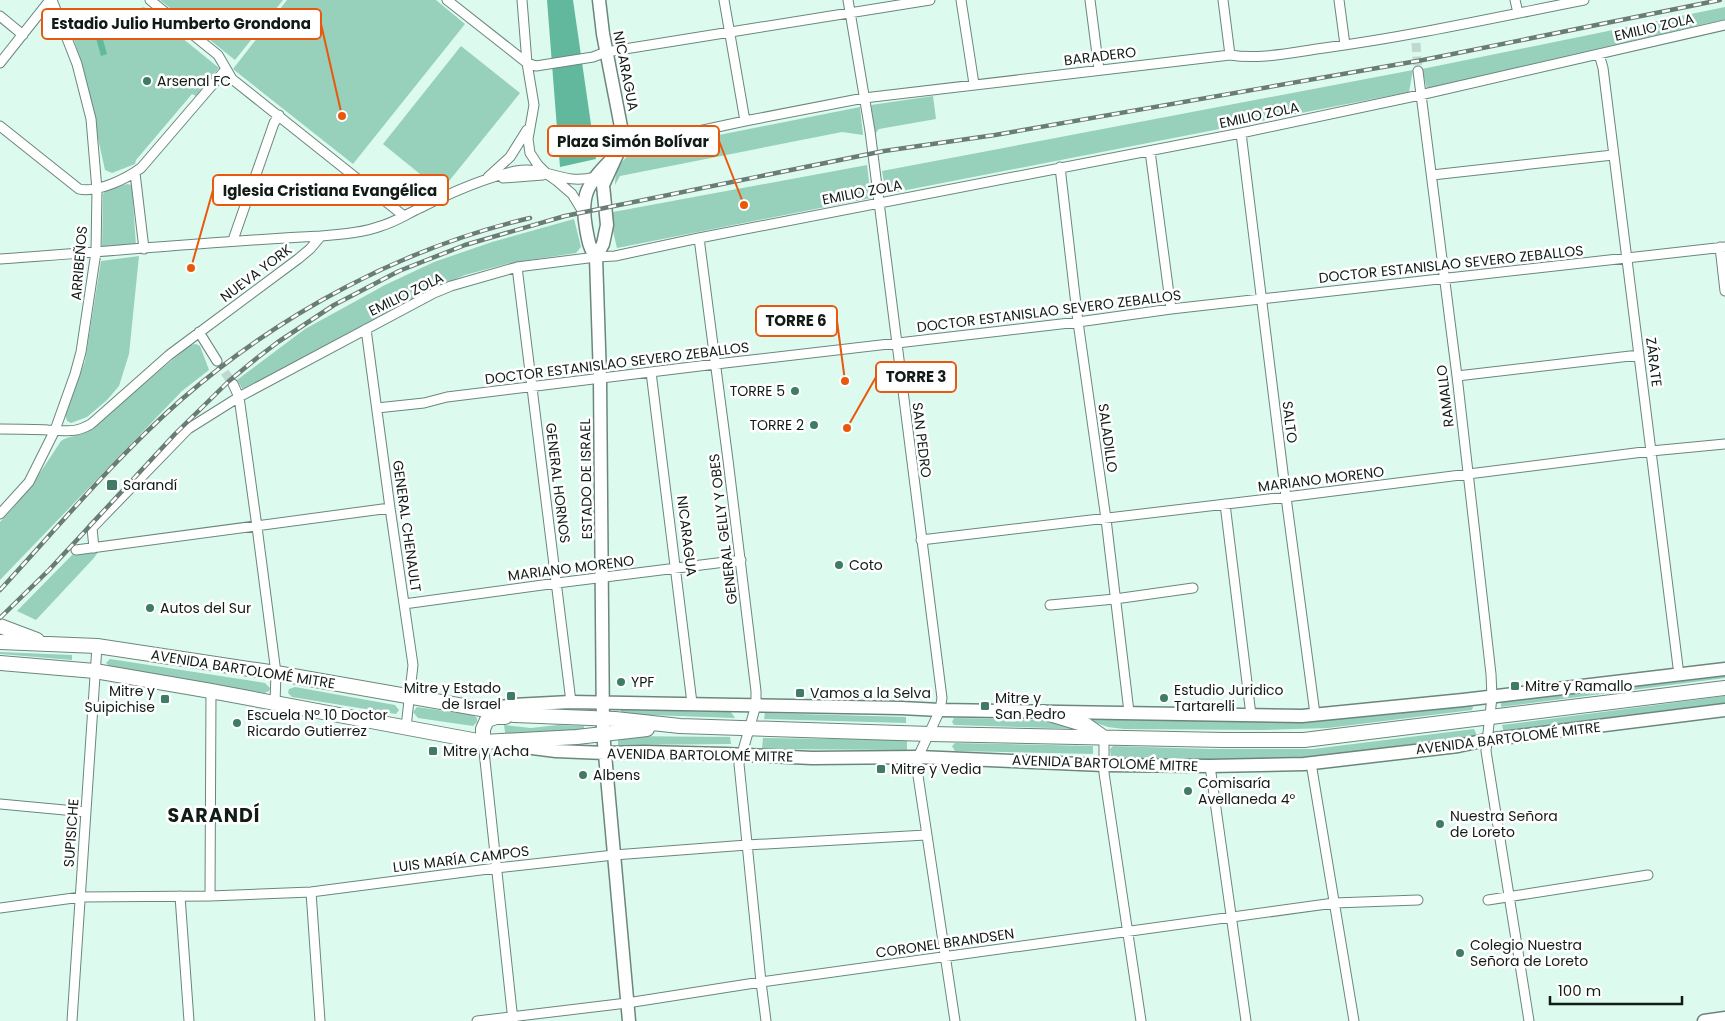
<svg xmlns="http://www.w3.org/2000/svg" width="1725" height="1021" viewBox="0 0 1725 1021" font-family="Poppins,sans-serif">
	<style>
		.green { fill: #97d0bb }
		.water { fill: #62b89c }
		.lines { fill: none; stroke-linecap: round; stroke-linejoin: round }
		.street-tunnel { stroke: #bed9cf; stroke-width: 9; stroke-dasharray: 9 4.5; stroke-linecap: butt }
		.street-casing { stroke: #6c867d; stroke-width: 11 }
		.secondary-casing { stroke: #6c867d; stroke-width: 15 }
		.primary-casing { stroke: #6c867d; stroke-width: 16 }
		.street { stroke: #fff; stroke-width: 9 }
		.secondary { stroke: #fff; stroke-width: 12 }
		.primary { stroke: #fff; stroke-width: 14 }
		.rail-casing { stroke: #697c75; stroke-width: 4.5 }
		.rail { stroke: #fff; stroke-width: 2.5; stroke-dasharray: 8; stroke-linecap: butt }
		.poi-dot { fill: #3e7c68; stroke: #fff; stroke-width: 2 }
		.labels { text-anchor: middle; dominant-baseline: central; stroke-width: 5; stroke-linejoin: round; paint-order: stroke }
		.street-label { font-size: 14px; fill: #111b17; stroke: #fff }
		.poi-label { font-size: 14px; fill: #111b17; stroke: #fff; text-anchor: start }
		.district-label { font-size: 19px; font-weight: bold; letter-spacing: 1px; fill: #111b17; stroke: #fff }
		.leader { fill: none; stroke: #e8590c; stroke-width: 2 }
		.callout-dot { fill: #e8590c; stroke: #fff; stroke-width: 2 }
		.callout { fill: #fff; stroke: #e8590c; stroke-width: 2 }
		.callout-label { font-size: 15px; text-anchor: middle; font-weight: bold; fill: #111b17 }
	</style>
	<rect width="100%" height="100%" fill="#ddfaef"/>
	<path class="green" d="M160,0H283L235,60Z
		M287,0H436L465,24L353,164L233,69Z
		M144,7L219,68L196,96L192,94L136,160L135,164L112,173L105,170L80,57L70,29Z
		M1725,7V20L1427,89L1422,69Z
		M461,46L520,93L441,191L383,144Z
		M1413,70L1409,92L886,194L882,171Z
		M933,96L936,119L879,129L875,134L871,105Z
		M860,107L863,135L842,132L620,176L615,185C615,170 621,159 634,152Z
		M867,165L871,198L617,248L612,227L613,212Z
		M127,184L132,185L136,246L102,248L103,194L107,190Z
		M574,219L581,247L576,253L510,263L465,275L434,288L243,390L237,380L305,329L385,285L434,262L492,242Z
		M139,256L129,354L119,386L107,400L87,417L71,423L67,421L65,414L85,361L101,261Z
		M196,344L200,346L209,370L182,391L0,580V522C24,498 42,470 61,441C68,436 79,436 87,432L190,345Z
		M99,551L93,559L36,620L17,611L73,554Z
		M0,652L72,655V660L0,654Z
		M110,659L265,683L270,688L269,691L264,693L110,667L106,663Z
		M1725,673V678L1501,707V700Z
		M295,687L395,705L399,710L396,714L292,697L288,693L289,689Z
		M1725,696V704L1504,733L1502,725Z
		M1471,703L1473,707L1472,710L1328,728L1261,730L1124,729L1108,727L1079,717L1260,720Z
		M417,707L473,715L477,718V722L473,726L418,718L413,712Z
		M621,710L731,712L735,718L621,714Z
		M765,713L906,717V723L764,719Z
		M954,718L1061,720L1086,729L954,725L952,722Z
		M504,725L531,728L558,725L584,726V732L506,739Z
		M1474,729L1476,733L1475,736L1312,757L1209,761L1111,759L1110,749L1113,746L1209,749H1313Z
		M618,736L730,737L731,744L618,745Z
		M763,738L907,740V750L762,749Z
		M955,743L1093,746V754L955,751L952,746Z"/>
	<path class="water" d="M547,0H573L596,159L560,167Z
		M100,29L107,54L101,56L94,31Z"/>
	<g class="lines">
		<path class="street-tunnel" d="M1416,43L1418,71
			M217,361L233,384"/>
		<defs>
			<path id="street" d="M150,0L218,55L232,79L404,216
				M447,0L527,63L536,66L593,57L606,52L930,0
				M522,0L527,63L534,105L528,139L530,153L538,165L547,174L557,181L572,194L583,212
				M724,0L745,121
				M848,0L870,131L942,698L940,710L918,757L917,769L955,1021
				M961,0L974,84
				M1090,0L1099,70
				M1223,0L1230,55
				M1339,0L1345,45
				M1515,0L1518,13
				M0,16L23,35
				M1599,54L1603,68L1679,675
				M0,63L50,0
				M1418,71L1457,376L1491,674L1492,697L1486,751L1529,1021
				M0,126L79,189C97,193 126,179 141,168L226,69
				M1241,133L1286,497L1315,714
				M620,148L745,121L864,98L1230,55C1261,60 1293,52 1324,48C1412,36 1498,17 1584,0
				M1150,151L1171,309
				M1060,167L1078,322L1106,519L1129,712
				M135,173L144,249
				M1432,175L1613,155
				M488,177L510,157L527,130
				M503,178L543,175
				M699,238L728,460L756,691V705L739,764L761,982L766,1021
				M233,240L274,123L279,115
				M1720,247L1725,291
				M0,259C107,252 214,241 321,236
				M517,267L571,702
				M366,329L390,508L413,665L406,727
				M199,332L217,361
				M651,372L692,703
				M1457,376L1639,355
				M233,384L239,397L257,527L276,673L275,703
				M377,408L424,403L447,397L716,364L1078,322L1171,309L1725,247
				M0,429C16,429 32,429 48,430C66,430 74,434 91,424L169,355L298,259L310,249L321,236C342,234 362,233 381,226C395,222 407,214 420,208C450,193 483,178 516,171C544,165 562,186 595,177
				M1225,504L1251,715
				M0,514L29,482L55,430L75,374L81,352L96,252L97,190L91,119L77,64L52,0
				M921,540L1286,497L1651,451L1725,444
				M94,548L92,528L188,429L239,397L434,293L451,286L517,267L596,257L615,256L699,238L1241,133L1420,95L1725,25
				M76,550L390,508
				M404,604L557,583L741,560
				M1050,605L1115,599L1193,588
				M1104,737V773L1141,1021
				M483,742L513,1021
				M1311,763L1354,1021
				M1210,766L1246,1021
				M0,804L86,812
				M311,892L320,1021
				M180,896L189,1021
				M210,896L211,691
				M1488,900L1648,875
				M0,908L81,897L210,896L311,892L496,868L614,855L747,845L926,835
				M72,1021L97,646
				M477,1021L627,1003L761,982L1334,903L1418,900"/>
			<path id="secondary" d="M599,0L603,34L622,132L620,148L603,185L607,225L603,244L596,257L600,378L603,732L629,1021
				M596,257C589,248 588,239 586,228C580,194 588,184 610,161
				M488,709L513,705L571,702L901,708L940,710L1302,716L1463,700L1725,669
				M508,745L556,751L605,753L644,752L725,754L812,758L918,757L1104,765L1210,766L1304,764L1458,746L1486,740L1725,710
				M1704,1021L1725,1018"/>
			<path id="primary" d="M0,626L37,640
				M0,642L97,646L276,673L515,715L615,719L680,726L930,734L1223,740H1304L1725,688
				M0,663L95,671L211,691L483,742L577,737L647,729
				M1043,712L1086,725L1103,737
				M483,742V729L487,720L496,717H505"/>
		</defs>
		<use href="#street" class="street-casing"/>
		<use href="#secondary" class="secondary-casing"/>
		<use href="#primary" class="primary-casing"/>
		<use href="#street" class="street"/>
		<use href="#secondary" class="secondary"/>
		<use href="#primary" class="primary"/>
		<defs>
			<path id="rail" d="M0,590C59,526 116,457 182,399C281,313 402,248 530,218
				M0,618L49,570L175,434L229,381L257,358L278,342L334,305L399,271L465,245L565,216L884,151L995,135L1423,60L1720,0"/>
		</defs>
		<use href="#rail" class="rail-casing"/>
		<use href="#rail" class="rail"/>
	</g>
	<g class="poi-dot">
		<circle cx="147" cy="81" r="5"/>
		<circle cx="795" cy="391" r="5"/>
		<circle cx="814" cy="425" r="5"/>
		<rect x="106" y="479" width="12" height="12" rx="2.5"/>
		<circle cx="839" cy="565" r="5"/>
		<circle cx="150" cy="608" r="5"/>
		<circle cx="621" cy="682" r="5"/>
		<rect x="1510" y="681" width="10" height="10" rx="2.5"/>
		<rect x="795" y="688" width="10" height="10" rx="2.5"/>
		<rect x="506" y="691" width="10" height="10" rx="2.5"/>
		<circle cx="1164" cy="698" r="5"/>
		<rect x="160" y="694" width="10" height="10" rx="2.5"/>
		<rect x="980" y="701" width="10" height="10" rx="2.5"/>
		<circle cx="237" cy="723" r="5"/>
		<rect x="428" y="746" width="10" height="10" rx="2.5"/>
		<rect x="876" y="764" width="10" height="10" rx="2.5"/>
		<circle cx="583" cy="775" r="5"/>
		<circle cx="1188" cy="791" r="5"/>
		<circle cx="1440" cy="824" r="5"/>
		<circle cx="1460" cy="953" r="5"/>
	</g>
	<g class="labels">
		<g class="street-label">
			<text transform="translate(1654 27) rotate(-13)">EMILIO ZOLA</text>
			<text transform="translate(1100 56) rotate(-7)">BARADERO</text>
			<text transform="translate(626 71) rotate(79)">NICARAGUA</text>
			<text transform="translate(1259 115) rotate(-12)">EMILIO ZOLA</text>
			<text transform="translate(862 192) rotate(-11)">EMILIO ZOLA</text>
			<text transform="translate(79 263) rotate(-85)">ARRIBEÑOS</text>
			<text transform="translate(1451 264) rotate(-6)">DOCTOR ESTANISLAO SEVERO ZEBALLOS</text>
			<text transform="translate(256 273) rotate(-37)">NUEVA YORK</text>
			<text transform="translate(406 294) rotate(-26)">EMILIO ZOLA</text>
			<text transform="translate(1049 311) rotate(-7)">DOCTOR ESTANISLAO SEVERO ZEBALLOS</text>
			<text transform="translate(1654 362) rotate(83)">ZÁRATE</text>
			<text transform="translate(617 363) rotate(-7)">DOCTOR ESTANISLAO SEVERO ZEBALLOS</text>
			<text transform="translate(1445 396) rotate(-97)">RAMALLO</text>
			<text transform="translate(1290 422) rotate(83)">SALTO</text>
			<text transform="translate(1108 438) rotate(82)">SALADILLO</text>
			<text transform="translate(922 440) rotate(83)">SAN PEDRO</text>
			<text transform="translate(586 479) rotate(-91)">ESTADO DE ISRAEL</text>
			<text transform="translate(1321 479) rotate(-7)">MARIANO MORENO</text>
			<text transform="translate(558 483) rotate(83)">GENERAL HORNOS</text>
			<text transform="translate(407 526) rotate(82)">GENERAL CHENAULT</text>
			<text transform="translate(723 529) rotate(-97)">GENERAL GELLY Y OBES</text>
			<text transform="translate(687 536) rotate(83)">NICARAGUA</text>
			<text transform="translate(571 568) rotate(-7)">MARIANO MORENO</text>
			<text transform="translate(243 669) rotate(9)">AVENIDA BARTOLOMÉ MITRE</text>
			<text transform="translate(1508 738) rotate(-7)">AVENIDA BARTOLOMÉ MITRE</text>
			<text transform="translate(700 755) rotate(1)">AVENIDA BARTOLOMÉ MITRE</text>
			<text transform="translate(1105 763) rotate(2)">AVENIDA BARTOLOMÉ MITRE</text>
			<text transform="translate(71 833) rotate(-86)">SUPISICHE</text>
			<text transform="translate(461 859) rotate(-7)">LUIS MARÍA CAMPOS</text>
			<text transform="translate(945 943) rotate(-8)">CORONEL BRANDSEN</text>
		</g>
		<g class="poi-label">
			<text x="157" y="81">Arsenal FC</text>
			<text x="785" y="391" text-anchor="end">TORRE 5</text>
			<text x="804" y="425" text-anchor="end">TORRE 2</text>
			<text x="123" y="485">Sarandí</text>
			<text x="849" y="565">Coto</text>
			<text x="160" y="608">Autos del Sur</text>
			<text x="631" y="682">YPF</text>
			<text x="1525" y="686">Mitre y Ramallo</text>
			<text x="501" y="688" text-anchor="end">Mitre y Estado<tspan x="501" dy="16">de Israel</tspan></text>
			<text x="1174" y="690">Estudio Juridico<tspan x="1174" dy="16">Tartarelli</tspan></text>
			<text x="155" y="691" text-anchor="end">Mitre y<tspan x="155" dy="16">Suipichise</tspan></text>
			<text x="810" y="693">Vamos a la Selva</text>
			<text x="995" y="698">Mitre y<tspan x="995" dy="16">San Pedro</tspan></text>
			<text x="247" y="715">Escuela Nº 10 Doctor<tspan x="247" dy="16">Ricardo Gutierrez</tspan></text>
			<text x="443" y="751">Mitre y Acha</text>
			<text x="891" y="769">Mitre y Vedia</text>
			<text x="593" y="775">Albens</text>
			<text x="1198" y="783">Comisaría<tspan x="1198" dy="16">Avellaneda 4°</tspan></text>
			<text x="1450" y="816">Nuestra Señora<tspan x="1450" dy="16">de Loreto</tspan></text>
			<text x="1470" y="945">Colegio Nuestra<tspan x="1470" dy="16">Señora de Loreto</tspan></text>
		</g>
		<g class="district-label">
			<text x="214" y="815">SARANDÍ</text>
		</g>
	</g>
	<path class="leader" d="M342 116L321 24M744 205L719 141M191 268L213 190M845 381L837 321M847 428L876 377"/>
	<g class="callout-dot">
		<circle cx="342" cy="116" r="5"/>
		<circle cx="744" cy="205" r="5"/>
		<circle cx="191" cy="268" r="5"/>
		<circle cx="845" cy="381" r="5"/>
		<circle cx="847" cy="428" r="5"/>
	</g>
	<g class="callout">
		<rect x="42" y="9" width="279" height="30" rx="5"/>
		<rect x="548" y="126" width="171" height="30" rx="5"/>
		<rect x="213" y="175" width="235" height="30" rx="5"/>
		<rect x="756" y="306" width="81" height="30" rx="5"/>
		<rect x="876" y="362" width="80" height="30" rx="5"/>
	</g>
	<g class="callout-label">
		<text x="181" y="29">Estadio Julio Humberto Grondona</text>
		<text x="633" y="147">Plaza Simón Bolívar</text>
		<text x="330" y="196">Iglesia Cristiana Evangélica</text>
		<text x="796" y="326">TORRE 6</text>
		<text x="916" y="382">TORRE 3</text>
	</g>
	<path d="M1550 996v8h132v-8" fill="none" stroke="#111b17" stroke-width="2.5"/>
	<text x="1558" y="996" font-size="15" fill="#111b17" stroke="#ffffff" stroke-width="4" paint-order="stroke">100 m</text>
</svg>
